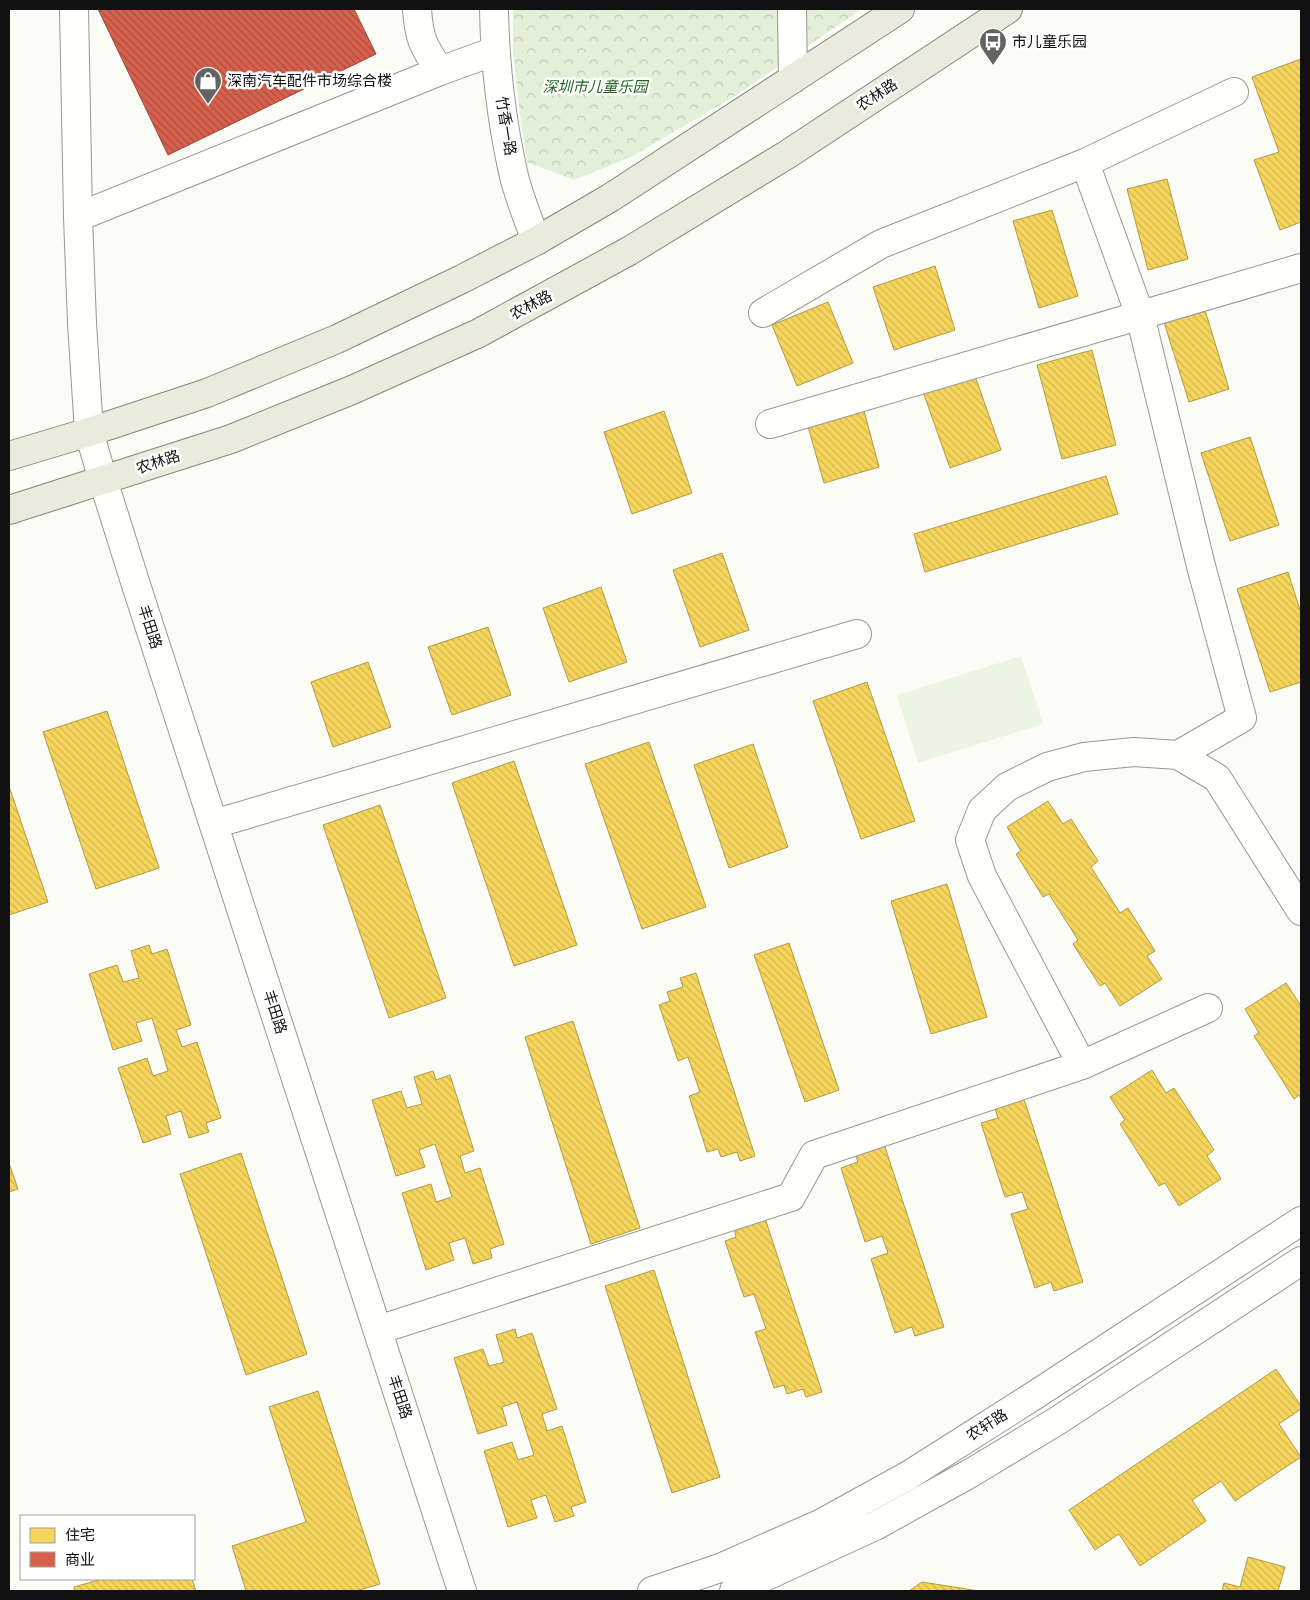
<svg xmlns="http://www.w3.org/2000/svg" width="1310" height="1600" viewBox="0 0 1310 1600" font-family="Bitter,'Noto Sans SC',serif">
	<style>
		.park { fill: url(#park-crowns) }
		.pitch { fill: #ecf5e3 }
		.homes { fill: url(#homes-back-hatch); stroke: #b19a46 }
		.shops { fill: url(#shops-back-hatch); stroke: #9b483b }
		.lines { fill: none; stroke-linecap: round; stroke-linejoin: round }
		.minor-casing { stroke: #979795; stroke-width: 30 }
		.major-casing { stroke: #848482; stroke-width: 30 }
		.minor { stroke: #fffffe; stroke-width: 28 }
		.major { stroke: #ebebdd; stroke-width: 28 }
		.labels { text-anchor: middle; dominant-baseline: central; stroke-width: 5; stroke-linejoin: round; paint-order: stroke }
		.poi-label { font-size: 15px; fill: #111; stroke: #fff; text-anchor: start }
		.park-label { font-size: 15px; font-style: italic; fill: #256425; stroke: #fff }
		.street-label { font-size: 15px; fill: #111; stroke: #fff }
	</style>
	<defs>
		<pattern id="park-crowns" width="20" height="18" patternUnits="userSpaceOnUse" patternTransform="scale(1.25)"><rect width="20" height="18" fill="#e2f0d9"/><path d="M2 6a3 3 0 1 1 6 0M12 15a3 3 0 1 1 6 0" fill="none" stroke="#c1cdb9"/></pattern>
		<pattern id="homes-back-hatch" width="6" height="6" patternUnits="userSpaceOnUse" patternTransform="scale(1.25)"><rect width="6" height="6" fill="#f6d55c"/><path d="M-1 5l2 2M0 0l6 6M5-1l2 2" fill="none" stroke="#d2b64f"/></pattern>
		<pattern id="shops-back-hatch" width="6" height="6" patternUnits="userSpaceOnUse" patternTransform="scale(1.25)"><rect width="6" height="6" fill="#d6604d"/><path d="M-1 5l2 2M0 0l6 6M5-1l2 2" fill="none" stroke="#ac4e3f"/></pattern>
	</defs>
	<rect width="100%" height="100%" fill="#fcfcf7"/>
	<path class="park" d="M513,9H862L735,96L631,157L574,180L527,162L519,106L513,51Z"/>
	<path class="pitch" d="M1021,656L1043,724L918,763L897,695Z"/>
	<path class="homes" d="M1301,59V222L1280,230L1254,160L1279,152L1252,77Z
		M1167,179L1188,259L1148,270L1127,189Z
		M1052,210L1078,296L1039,308L1013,221Z
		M935,266L955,330L894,350L873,287Z
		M828,302L853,363L797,386L772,325Z
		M1205,310L1229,389L1189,402L1164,322Z
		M1092,350L1116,445L1062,459L1037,365Z
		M973,370L1001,450L950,468L922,389Z
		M863,407L879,467L824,483L807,423Z
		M664,411L692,493L632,514L604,432Z
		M1250,437L1279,525L1230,541L1201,453Z
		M1106,476L1118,514L925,572L914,534Z
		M722,553L749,630L700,647L673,570Z
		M1288,572L1301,613V682L1270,692L1237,589Z
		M601,587L627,662L569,682L543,608Z
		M488,627L511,695L452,715L428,647Z
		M368,662L391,727L333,747L311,682Z
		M867,682L915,821L861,839L813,701Z
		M107,711L159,868L96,889L43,732Z
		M649,742L706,907L642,929L585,764Z
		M753,744L788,847L729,868L694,765Z
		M514,761L577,945L514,966L452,783Z
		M9,786L48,902L9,915Z
		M1048,801L1063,824L1071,819L1098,861L1091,867L1120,913L1128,908L1155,951L1147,956L1162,979L1120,1006L1105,983L1100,986L1073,944L1078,940L1049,894L1043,897L1016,854L1021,851L1007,827Z
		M380,805L446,998L389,1018L323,825Z
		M947,884L987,1017L931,1034L891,901Z
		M789,943L839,1090L805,1102L754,955Z
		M149,945L152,954L167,949L191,1025L176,1030L182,1047L197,1042L221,1118L206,1123L209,1132L189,1138L181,1111L166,1116L171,1134L143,1143L118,1068L147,1058L153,1076L168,1071L152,1018L136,1023L142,1041L113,1050L89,974L117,965L123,982L139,978L131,951Z
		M696,973L755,1156L740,1161L737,1152L721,1157L718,1149L707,1152L689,1096L700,1092L688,1057L678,1061L659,1005L670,1001L667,992L683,987L680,978Z
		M1286,983L1301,1006V1099L1299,1095L1294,1099L1254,1036L1259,1033L1245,1009Z
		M573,1021L640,1228L591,1244L525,1037Z
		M1152,1070L1166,1093L1174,1088L1214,1150L1207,1156L1221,1179L1179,1206L1165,1183L1159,1186L1120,1124L1125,1120L1110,1097Z
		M433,1071L436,1080L450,1075L474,1151L460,1156L465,1173L480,1168L504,1244L490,1249L492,1258L473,1264L465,1238L449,1243L454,1260L426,1270L402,1193L431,1184L436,1202L452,1197L435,1144L419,1150L425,1167L396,1176L372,1100L401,1091L407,1108L422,1104L414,1077Z
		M1024,1099L1083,1282L1054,1291L1051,1282L1035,1288L1011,1214L1028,1209L1022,1192L1005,1197L981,1123L998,1118L995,1109Z
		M884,1144L944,1327L915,1336L912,1327L895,1333L871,1259L888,1253L882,1236L865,1242L841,1168L858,1162L855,1154Z
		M241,1153L307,1354L246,1375L180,1174Z
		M9,1163L18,1189L9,1192Z
		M762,1209L822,1392L806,1397L803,1389L787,1394L784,1385L774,1388L755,1332L766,1329L754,1294L744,1297L725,1241L736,1237L734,1228Z
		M654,1270L720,1477L672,1493L605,1286Z
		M515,1329L517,1338L532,1333L557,1409L542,1414L547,1431L562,1426L586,1502L571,1507L574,1516L555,1522L546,1495L531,1500L537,1518L508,1527L484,1451L512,1442L518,1460L534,1455L517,1402L502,1407L507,1425L478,1434L454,1358L483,1349L489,1366L504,1362L496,1335Z
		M1276,1369L1301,1406V1409L1279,1424L1301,1457L1235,1501L1221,1481L1192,1500L1206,1521L1140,1566L1119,1534L1095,1550L1069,1510Z
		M318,1391L380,1584L356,1591H246L232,1546L306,1522L269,1407Z
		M1248,1557L1285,1567L1278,1591H1222L1224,1583L1240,1587Z
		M102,1579H192L196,1591H75L74,1587Z
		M922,1582L979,1591H909Z"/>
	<path class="shops" d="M98,9H354L376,54L168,155Z"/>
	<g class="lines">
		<defs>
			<path id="minor" d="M74,9L78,217L82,323L89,432L103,480L137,588L462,1591
				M417,9C419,39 423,46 440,71
				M494,9C495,63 501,118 513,172C518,195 528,218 536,241
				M792,9L793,79
				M1085,163L1140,315L1201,566L1242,718L1178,755
				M78,217L440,71L495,51
				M763,313L881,244L1085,163L1234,92
				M770,424L1301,268
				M214,824L857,634
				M1082,1065L982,876L970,840L982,810L1007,787L1047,767L1084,757L1134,752L1178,755L1217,778L1301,911
				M378,1330L791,1197L814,1155L1082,1065L1208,1008
				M652,1591L720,1568L822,1523L909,1475L1035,1395L1301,1221
				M734,1591L875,1526L969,1474L1057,1421L1301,1261"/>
			<path id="major" d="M9,456L89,432L207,393L337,339L462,279L536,241L610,198L900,9
				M9,510L231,439L352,390L479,333L629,251L788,154L1008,9"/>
		</defs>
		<use href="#minor" class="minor-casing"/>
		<use href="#major" class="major-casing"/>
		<use href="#minor" class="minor"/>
		<use href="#major" class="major"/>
	</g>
	<defs>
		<symbol id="bus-pin" viewBox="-11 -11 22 30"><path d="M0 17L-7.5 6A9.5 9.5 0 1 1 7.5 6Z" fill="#636362" stroke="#fff"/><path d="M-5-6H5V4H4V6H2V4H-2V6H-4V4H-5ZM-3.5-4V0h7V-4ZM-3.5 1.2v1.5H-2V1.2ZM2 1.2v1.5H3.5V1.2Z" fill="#fff"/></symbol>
		<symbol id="shop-pin" viewBox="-11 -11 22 30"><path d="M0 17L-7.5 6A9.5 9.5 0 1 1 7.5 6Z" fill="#636362" stroke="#fff"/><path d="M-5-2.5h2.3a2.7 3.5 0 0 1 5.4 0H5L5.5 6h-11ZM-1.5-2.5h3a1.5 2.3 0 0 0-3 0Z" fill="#fff"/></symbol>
	</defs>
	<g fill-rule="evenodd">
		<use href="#bus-pin" x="977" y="26" width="32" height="43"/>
		<use href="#shop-pin" x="192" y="65" width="32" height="43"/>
	</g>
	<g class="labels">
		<g class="poi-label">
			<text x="1012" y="42">市儿童乐园</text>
			<text x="227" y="81">深南汽车配件市场综合楼</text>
		</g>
		<g class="park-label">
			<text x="595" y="87">深圳市儿童乐园</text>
		</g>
		<g class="street-label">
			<text transform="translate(877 95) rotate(-33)">农林路</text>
			<text transform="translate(506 126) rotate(81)">竹香一路</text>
			<text transform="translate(531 305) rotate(-28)">农林路</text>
			<text transform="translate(158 462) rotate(-18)">农林路</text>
			<text transform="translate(150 627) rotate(72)">丰田路</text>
			<text transform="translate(275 1012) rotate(72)">丰田路</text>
			<text transform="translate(400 1397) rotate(72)">丰田路</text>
			<text transform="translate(987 1425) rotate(-32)">农轩路</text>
		</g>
	</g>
	<rect width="1310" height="1600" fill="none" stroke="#111111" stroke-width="20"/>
	<rect x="20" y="1515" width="175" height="65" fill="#ffffff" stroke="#a0a0a0"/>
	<rect x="30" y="1528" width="25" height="15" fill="#f6d55c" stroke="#a0a0a0"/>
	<text x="65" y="1540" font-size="15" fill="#111111">住宅</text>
	<rect x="30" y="1552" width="25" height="15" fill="#d6604d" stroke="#a0a0a0"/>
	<text x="65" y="1565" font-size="15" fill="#111111">商业</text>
</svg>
